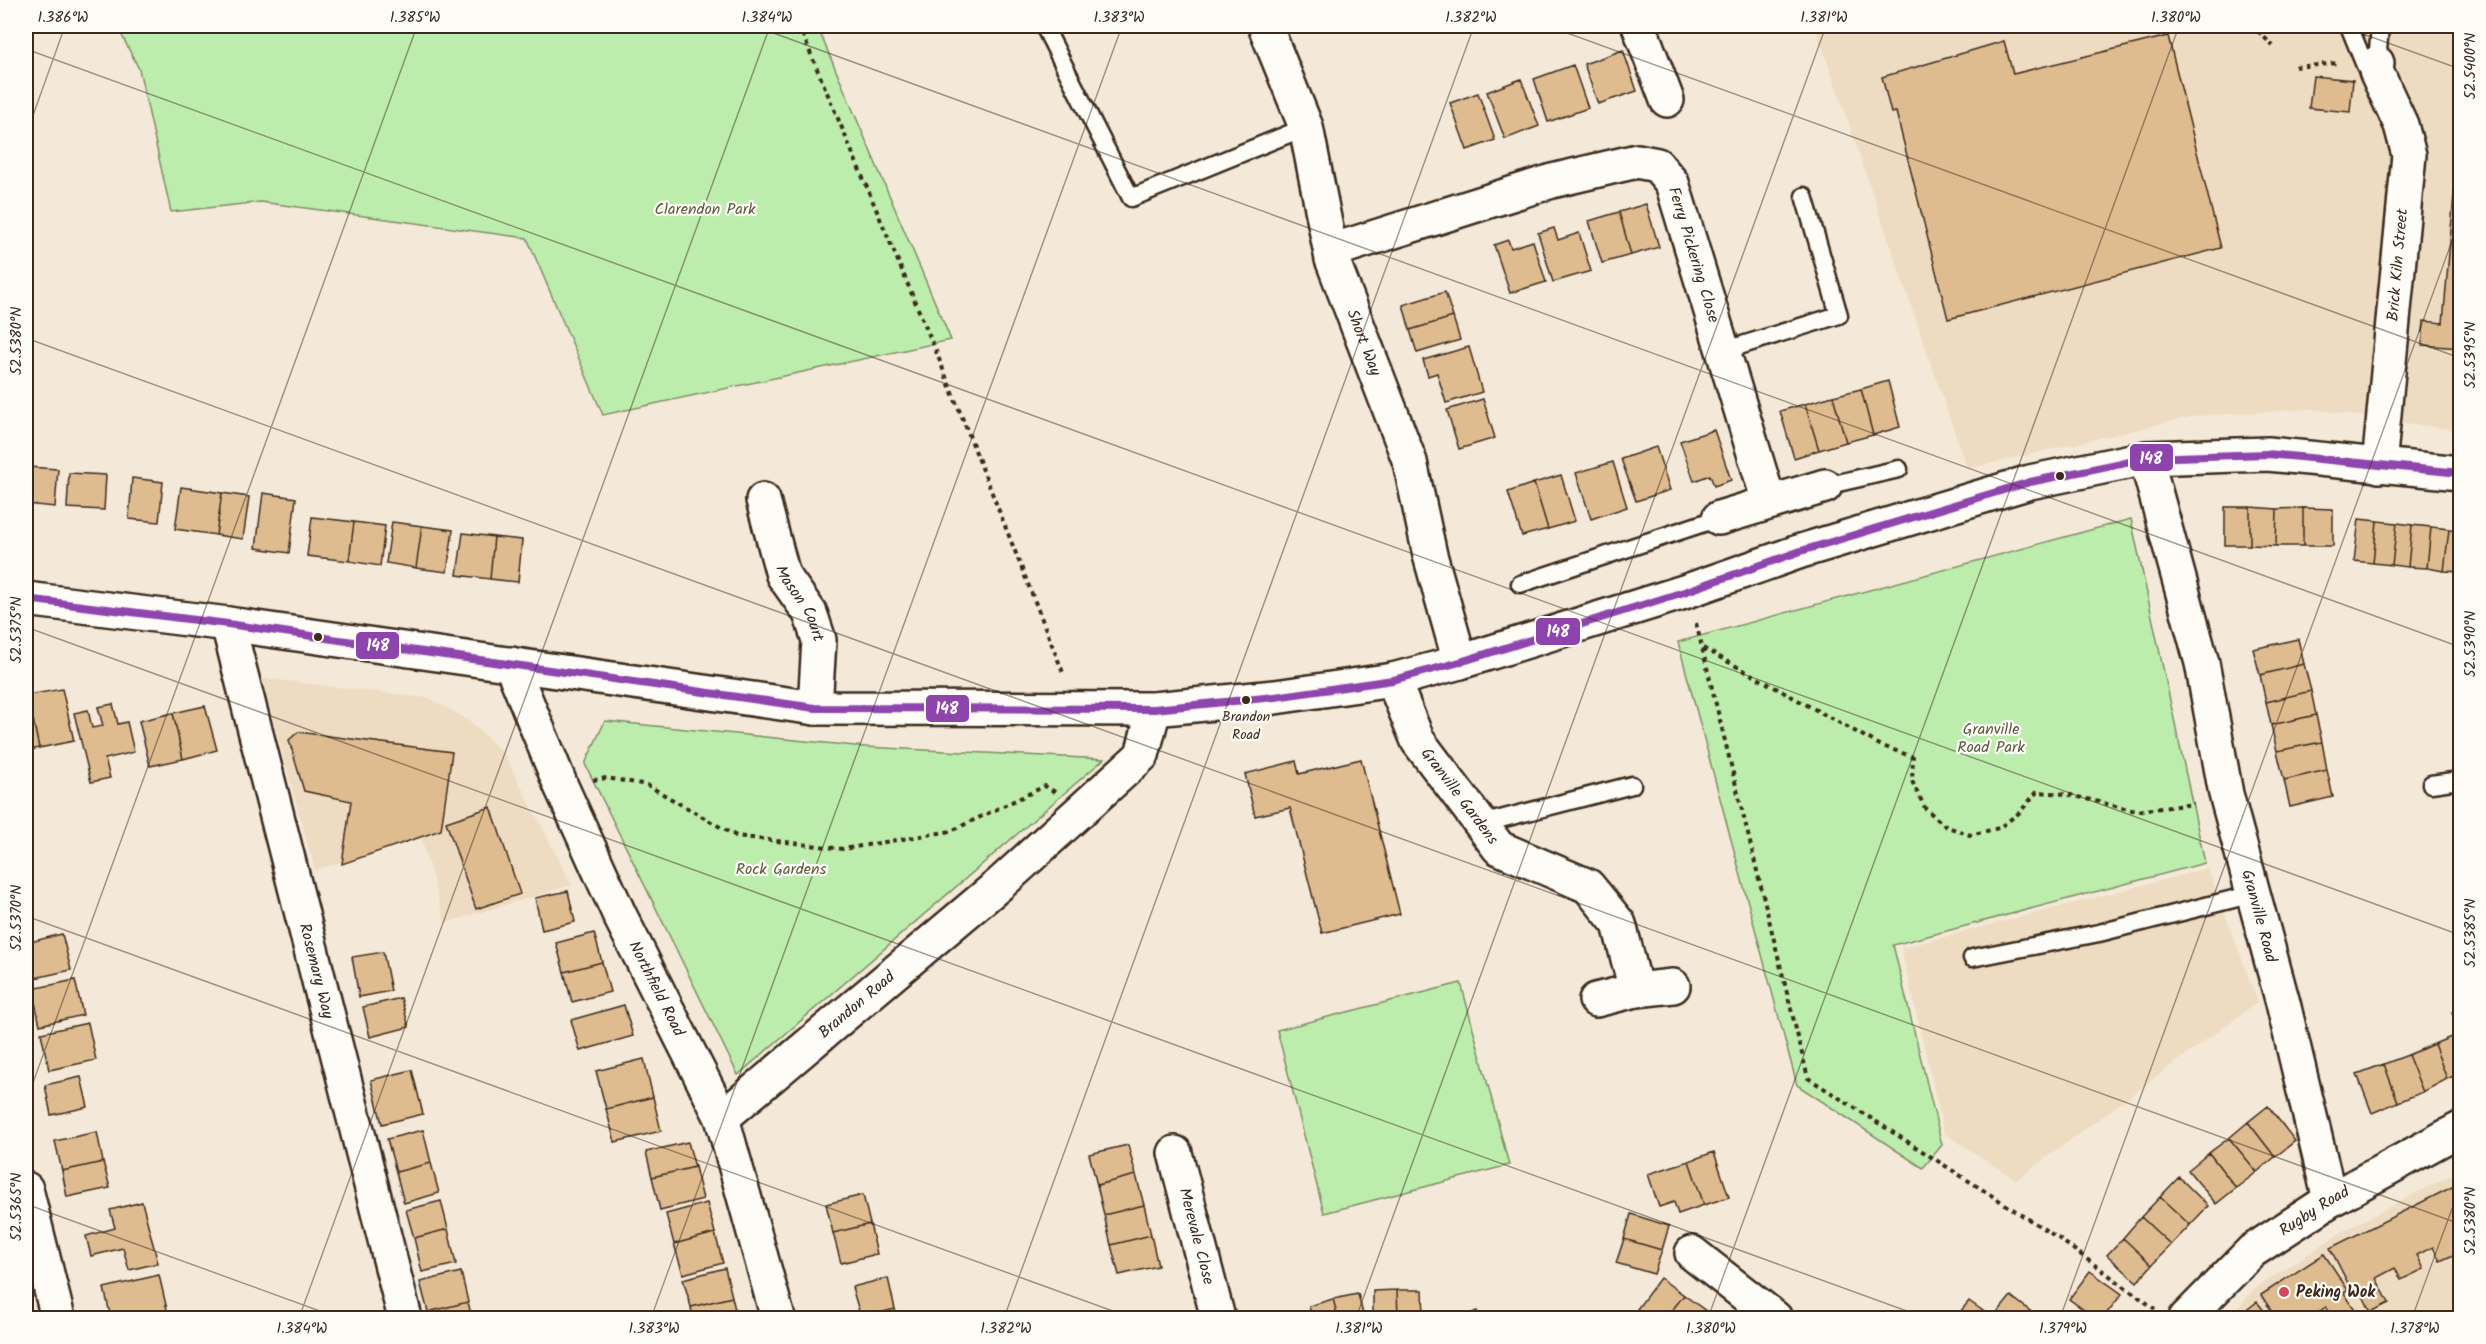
<svg xmlns="http://www.w3.org/2000/svg" width="2486" height="1344" viewBox="0 0 2486 1344" font-family="Kalam,sans-serif">
	<style>
		.built { fill: #eedcc2 }
		.green { fill: #bdedac; stroke: #7c8c65; stroke-width: 1.5 }
		.building { fill: #dfbc90; stroke: #3b2a1e; stroke-width: 1.5 }
		.lines { fill: none; stroke-linecap: round; stroke-linejoin: round }
		.service-casing { stroke: #3b2a1e; stroke-width: 21 }
		.minor-casing { stroke: #3b2a1e; stroke-width: 38 }
		.tertiary-casing { stroke: #3b2a1e; stroke-width: 38 }
		.secondary-casing { stroke: #3b2a1e; stroke-width: 38 }
		.path { stroke: #3b2a1e; stroke-width: 4; stroke-dasharray: 4.5 4.5; stroke-linecap: butt }
		.service { stroke: #fdfcf7; stroke-width: 16 }
		.minor { stroke: #fdfcf7; stroke-width: 33 }
		.tertiary { stroke: #fdfcf7; stroke-width: 33 }
		.secondary { stroke: #fdfcf7; stroke-width: 33 }
		.bus-1-casing { stroke: #fdfcf7; stroke-width: 12 }
		.bus-1 { stroke: #8e44ad; stroke-width: 8 }
		.ticks { fill: none; stroke: #3b2a1e; stroke-width: 1.5; stroke-opacity: 0.45 }
		.bus-dot { fill: #3b2a1e; stroke: #fdfcf7; stroke-width: 2 }
		.poi-dot { fill: #d1495b; stroke: #fdfcf7; stroke-width: 2 }
		.labels { text-anchor: middle; dominant-baseline: central; stroke-width: 4.5; stroke-linejoin: round; paint-order: stroke }
		.bus-label { font-size: 14px; fill: #3b2a1e; stroke: #fdfcf7 }
		.park-label { font-size: 16px; fill: #5c5b42; stroke: #fdfcf7 }
		.street-label { font-size: 16px; fill: #3b2a1e; stroke: #fdfcf7 }
		.poi-label { font-size: 16px; font-weight: bold; fill: #3b2a1e; stroke: #fdfcf7; text-anchor: start }
		.line-badge { stroke: #fdfcf7; stroke-width: 2 }
		.badge-label { font-size: 16px; text-anchor: middle; font-weight: bold; fill: #fff }
		.neatline { fill: none; stroke: #3b2a1e; stroke-width: 2 }
		.ticks-label { font-size: 15px; text-anchor: middle; fill: #3b2a1e }
	</style>
	<rect width="100%" height="100%" fill="#f4e9d8"/>
	<filter id="ink" filterUnits="userSpaceOnUse"><feTurbulence type="fractalNoise" baseFrequency=".0167" numOctaves="2"/><feDisplacementMap in="SourceGraphic" scale="12" xChannelSelector="R" yChannelSelector="G"/><feConvolveMatrix kernelMatrix="1 2 1 2 8 2 1 2 1" color-interpolation-filters="sRGB"/></filter>
	<g filter="url(#ink)">
		<path class="built" d="M1815,26H2460V431L2311,409L2195,416L1967,469Z
			M261,678L429,698L470,721L505,755L572,885L445,923L421,838L315,870Z
			M2208,868L2258,1002L2016,1180L1944,1133L1901,948Z
			M2460,1170V1318H2230L2254,1289L2345,1230Z"/>
		<path class="green" d="M117,26H817L951,340L603,415L527,238L261,202L171,212L139,69Z
			M2131,519L2205,863L1893,945L1942,1145L1923,1168L1797,1085L1678,642Z
			M605,721L865,747L1104,759L738,1075L585,764Z
			M1461,983L1509,1165L1324,1213L1277,1030Z"/>
		<path class="building" d="M2168,36L2221,248L1948,319L1896,112L1891,113L1882,77L2004,41L2013,74Z
			M1623,50L1637,91L1598,104L1584,64Z
			M1573,65L1588,108L1548,122L1534,79Z
			M2313,76L2353,80L2350,112L2309,108Z
			M1521,79L1539,126L1505,139L1487,92Z
			M1478,93L1495,140L1467,150L1450,103Z
			M2460,125V348L2422,345L2424,321L2443,323Z
			M1646,204L1659,247L1631,255L1619,212Z
			M1619,212L1631,255L1602,263L1589,221Z
			M1554,228L1558,240L1579,233L1591,271L1553,282L1538,233Z
			M1508,240L1511,248L1533,241L1546,282L1510,293L1494,245Z
			M1445,292L1453,317L1410,330L1403,305Z
			M1453,317L1460,340L1417,353L1410,330Z
			M1469,347L1482,392L1446,403L1437,373L1428,376L1423,360Z
			M1888,381L1900,427L1873,435L1861,389Z
			M1861,389L1873,435L1846,442L1833,396Z
			M1833,396L1846,442L1819,450L1805,404Z
			M1483,399L1495,438L1459,449L1447,410Z
			M1805,404L1819,450L1794,458L1780,411Z
			M1714,430L1731,480L1714,486L1710,475L1694,481L1680,441Z
			M1656,447L1670,490L1636,501L1621,459Z
			M1613,462L1627,507L1591,519L1576,473Z
			M27,467L58,469L55,507L26,504Z
			M69,473L106,475L104,510L67,508Z
			M1561,475L1575,521L1548,529L1534,483Z
			M132,478L163,482L159,522L129,519Z
			M1534,483L1548,529L1522,536L1508,492Z
			M181,487L222,493L216,535L175,529Z
			M222,493L249,497L243,539L216,535Z
			M263,493L296,498L289,553L256,548Z
			M2225,507H2250V545H2225Z
			M2250,507L2277,509L2276,546L2250,545Z
			M2303,508V546H2276L2277,509Z
			M2303,508L2333,509V546H2303Z
			M312,517L354,522L349,561L307,556Z
			M2359,519L2377,521L2373,563L2354,561Z
			M2377,521L2397,523L2392,565L2373,563Z
			M354,522L385,526L380,566L349,561Z
			M392,522L422,526L416,568L386,563Z
			M2397,523L2412,525L2408,567L2392,565Z
			M2412,525L2431,527L2427,568L2408,567Z
			M422,526L453,530L447,572L416,568Z
			M2431,527L2449,529L2444,571L2427,568Z
			M2449,529L2460,530V572L2444,571Z
			M463,533L494,537L490,579L457,575Z
			M494,537L522,540L518,582L490,579Z
			M2298,639L2304,664L2260,675L2253,649Z
			M2304,664L2311,691L2266,702L2260,675Z
			M62,689L74,741L39,748L28,695Z
			M2311,691L2316,715L2271,725L2266,702Z
			M26,695H28L39,748L26,751Z
			M113,704L118,724L127,722L134,752L105,759L110,778L91,782L74,713L88,710L92,728L103,726L98,707Z
			M205,706L217,750L183,759L173,713Z
			M173,713L183,759L150,766L139,721Z
			M2316,715L2322,742L2277,751L2271,725Z
			M298,732L452,752L441,830L342,864L351,801L304,791L289,740Z
			M2322,742L2327,770L2284,780L2277,751Z
			M1361,759L1400,914L1322,933L1290,808L1255,816L1245,774L1296,761L1299,774Z
			M2327,770L2333,797L2290,807L2284,780Z
			M491,807L520,894L476,909L446,822Z
			M568,891L575,922L542,930L535,898Z
			M594,933L602,962L564,972L556,943Z
			M62,934L71,970L26,980V943Z
			M383,952L391,991L359,997L352,957Z
			M602,962L610,992L572,1002L564,972Z
			M75,980L83,1015L40,1025L32,989Z
			M401,998L409,1027L370,1037L363,1007Z
			M624,1005L633,1036L580,1051L571,1020Z
			M2460,1008V1031L2452,1012Z
			M88,1023L96,1060L49,1070L41,1033Z
			M2456,1035L2460,1046V1073L2447,1079L2434,1044Z
			M2434,1044L2447,1079L2423,1092L2408,1055Z
			M2408,1055L2423,1092L2398,1102L2384,1064Z
			M644,1059L653,1097L606,1109L596,1071Z
			M2384,1064L2398,1102L2372,1113L2357,1074Z
			M412,1070L423,1114L382,1124L371,1080Z
			M81,1077L88,1107L51,1115L45,1085Z
			M653,1097L661,1131L615,1142L606,1109Z
			M2268,1106L2295,1141L2275,1157L2248,1122Z
			M2248,1122L2275,1157L2257,1172L2229,1138Z
			M423,1130L431,1163L396,1172L387,1139Z
			M97,1132L103,1162L62,1171L55,1141Z
			M2229,1138L2257,1172L2236,1188L2209,1153Z
			M688,1142L695,1167L652,1177L646,1152Z
			M1128,1145L1136,1175L1097,1185L1089,1154Z
			M1714,1152L1729,1197L1704,1205L1689,1161Z
			M2209,1153L2236,1188L2216,1204L2188,1170Z
			M1689,1161L1704,1205L1678,1214L1674,1202L1659,1207L1648,1174Z
			M103,1162L110,1188L67,1197L62,1171Z
			M431,1163L439,1193L404,1203L396,1172Z
			M695,1167L703,1199L660,1210L652,1177Z
			M1136,1175L1144,1205L1104,1215L1097,1185Z
			M2179,1177L2208,1206L2190,1225L2160,1197Z
			M2460,1183V1235L2457,1237L2460,1252L2440,1261L2433,1247L2417,1255L2424,1269L2401,1280L2395,1268L2376,1278L2389,1303L2371,1312L2358,1286L2351,1289L2330,1248Z
			M863,1195L870,1224L833,1233L826,1204Z
			M2160,1197L2190,1225L2171,1245L2141,1217Z
			M441,1201L448,1229L414,1238L406,1210Z
			M142,1202L158,1263L129,1270L123,1248L91,1256L86,1236L115,1228L110,1210Z
			M707,1203L715,1233L674,1244L666,1214Z
			M1144,1205L1151,1235L1111,1245L1104,1215Z
			M1631,1214L1669,1226L1662,1250L1624,1239Z
			M2141,1217L2171,1245L2152,1265L2123,1238Z
			M870,1224L877,1254L841,1263L833,1233Z
			M448,1229L456,1264L422,1272L414,1238Z
			M715,1233L723,1263L683,1274L674,1244Z
			M1151,1235L1158,1266L1119,1275L1111,1245Z
			M2123,1238L2152,1265L2137,1282L2107,1255Z
			M1624,1239L1662,1250L1654,1274L1616,1263Z
			M2324,1254L2348,1290L2344,1293L2358,1314L2351,1318H2334L2326,1307L2311,1317L2313,1318H2276L2261,1295Z
			M725,1268L732,1297L691,1307L683,1279Z
			M2090,1271L2122,1294L2103,1318H2095L2069,1299Z
			M461,1272L468,1302L428,1312L420,1282Z
			M159,1275L169,1318H111L104,1288Z
			M888,1278L895,1309L861,1318L852,1287Z
			M1660,1278L1684,1295L1666,1318H1650L1637,1309Z
			M1397,1290H1423L1424,1318H1398Z
			M1397,1290L1398,1318H1373V1291Z
			M1358,1294L1364,1318H1338L1333,1299Z
			M1684,1295L1710,1314L1707,1318H1666Z
			M2011,1296L2039,1318H1993Z
			M732,1297L737,1318H693L691,1307Z
			M1333,1299L1338,1318H1312L1309,1306Z
			M1969,1301L1993,1318H1969L1960,1312Z
			M468,1302L472,1318H429L428,1312Z
			M2257,1302L2270,1318H2236Z
			M895,1309L898,1318H861Z
			M1477,1311L1481,1318H1461Z"/>
		<g class="lines">
			<defs>
				<path id="service" d="M1044,26L1131,198L1306,127
					M2349,26L2366,68
					M2377,63L2380,26
					M1723,351L1839,315L1804,196
					M1825,486L1899,469
					M1520,584L1719,518
					M2431,784L2460,780
					M1481,824L1632,785
					M1972,958L2099,933L2253,894"/>
				<g id="minor">
					<path id="s1" d="M1265,26L1306,127L1332,259L1410,462L1430,555L1460,662"/>
					<path d="M1639,26L1667,100"/>
					<path d="M2377,63L2376,71L2401,125L2409,155L2379,466"/>
					<path id="s2" d="M1331,251L1552,181L1637,161L1657,165L1672,183L1769,502"/>
					<path id="s3" d="M2146,458L2202,663L2226,794L2283,1003L2330,1200"/>
					<path id="s4" d="M763,500L783,575L810,613L819,640L815,708"/>
					<path d="M1719,518L1825,486"/>
					<path id="s5" d="M228,624L405,1318"/>
					<path id="s6" d="M1393,680L1418,741L1499,848L1588,886L1619,924L1636,990"/>
					<path d="M1596,1000L1636,990L1673,986"/>
					<path id="s7" d="M722,1118L1001,883L1142,755L1154,709"/>
					<path id="s8" d="M1175,1153L1218,1318"/>
					<path d="M26,1189L58,1318"/>
					<path d="M1692,1253L1775,1318"/>
				</g>
				<g id="tertiary">
					<path id="s9" d="M511,664L561,786L620,916L722,1118L778,1318"/>
				</g>
				<g id="secondary">
					<path d="M26,599L228,624L815,708L1154,709L1275,697L1393,680L1460,662L1684,592L1801,551L2030,482L2146,458L2268,454L2460,473"/>
					<path id="s10" d="M2186,1318L2252,1251L2330,1200L2460,1129"/>
				</g>
			</defs>
			<use href="#service" class="service-casing"/>
			<use href="#minor" class="minor-casing"/>
			<use href="#tertiary" class="tertiary-casing"/>
			<use href="#secondary" class="secondary-casing"/>
			<path class="path" d="M799,26L935,349L1064,675
				M2197,26H2201
				M2258,31L2273,46
				M2295,67L2339,63
				M1696,623L1808,1078L2058,1238L2155,1309
				M1703,648L1880,745L1913,757L1912,781L1925,808L1945,826L1970,835L1999,828L2019,813L2037,792L2066,794L2136,811L2194,804
				M593,780L607,778L647,785L736,836L843,849L951,831L1045,786L1055,792"/>
			<use href="#service" class="service"/>
			<use href="#minor" class="minor"/>
			<use href="#tertiary" class="tertiary"/>
			<use href="#secondary" class="secondary"/>
			<defs>
				<path id="bus-1" d="M26,599L228,624L815,708L1154,709L1275,697L1393,680L1460,662L1684,592L1801,551L2030,482L2146,458L2268,454L2460,473"/>
			</defs>
			<use href="#bus-1" class="bus-1-casing"/>
			<use href="#bus-1" class="bus-1"/>
		</g>
	</g>
	<path class="ticks" d="M754,26L2460,647M1548,26L2460,358M2341,26L2460,69M26,49L2460,935M26,135L65,26M26,338L2460,1224M26,627L1926,1318M26,916L1132,1318M26,1102L417,26M26,1204L339,1318M299,1318L770,26M651,1318L1122,26M1004,1318L1474,26M1356,1318L1826,26M1708,1318L2179,26M2060,1318L2460,219M2412,1318L2460,1187"/>
	<g class="bus-dot">
		<circle cx="2060" cy="476" r="5"/>
		<circle cx="318" cy="637" r="5"/>
		<circle cx="1246" cy="700" r="5"/>
	</g>
	<circle class="poi-dot" cx="2284" cy="1292" r="6"/>
	<g class="labels">
		<g class="bus-label">
			<text x="1246" y="717">Brandon<tspan x="1246" dy="18">Road</tspan></text>
		</g>
		<g class="park-label">
			<text x="705" y="209">Clarendon Park</text>
			<text x="1991" y="729">Granville<tspan x="1991" dy="18">Road Park</tspan></text>
			<text x="781" y="869">Rock Gardens</text>
		</g>
		<g class="street-label">
			<text stroke="none"><textPath href="#s2" startOffset="438">Ferry Pickering Close</textPath></text>
			<text transform="translate(2398 265) rotate(-85)">Brick Kiln Street</text>
			<text stroke="none"><textPath href="#s1" startOffset="333">Short Way</textPath></text>
			<text stroke="none"><textPath href="#s4" startOffset="111">Mason Court</textPath></text>
			<text stroke="none"><textPath href="#s6" startOffset="135">Granville Gardens</textPath></text>
			<text stroke="none"><textPath href="#s3" startOffset="472">Granville Road</textPath></text>
			<text stroke="none"><textPath href="#s5" startOffset="358">Rosemary Way</textPath></text>
			<text stroke="none"><textPath href="#s9" startOffset="356">Northfield Road</textPath></text>
			<text stroke="none"><textPath href="#s7" startOffset="176">Brandon Road</textPath></text>
			<text stroke="none"><textPath href="#s10" startOffset="168">Rugby Road</textPath></text>
			<text stroke="none"><textPath href="#s8" startOffset="86">Merevale Close</textPath></text>
		</g>
		<g class="poi-label">
			<text x="2296" y="1292">Peking Wok</text>
		</g>
	</g>
	<g class="line-badge">
		<rect x="2129" y="443" width="45" height="29" rx="6" fill="#8e44ad"/>
		<rect x="1535" y="617" width="46" height="29" rx="6" fill="#8e44ad"/>
		<rect x="355" y="631" width="45" height="29" rx="6" fill="#8e44ad"/>
		<rect x="925" y="694" width="45" height="29" rx="6" fill="#8e44ad"/>
	</g>
	<g class="badge-label">
		<text x="2151" y="464">148</text>
		<text x="1558" y="637">148</text>
		<text x="378" y="651">148</text>
		<text x="947" y="714">148</text>
	</g>
	<rect width="2486" height="1344" fill="none" stroke="#fdfcf7" stroke-width="66"/>
	<rect x="33" y="33" width="2420" height="1278" class="neatline"/>
	<g class="ticks-label">
		<text x="63" y="22">1.386°W</text>
		<text x="415" y="22">1.385°W</text>
		<text x="767" y="22">1.384°W</text>
		<text x="1119" y="22">1.383°W</text>
		<text x="1471" y="22">1.382°W</text>
		<text x="1824" y="22">1.381°W</text>
		<text x="2176" y="22">1.380°W</text>
		<text transform="translate(2470 66) rotate(-90)" y="5">52.5400°N</text>
		<text transform="translate(16 341) rotate(-90)" y="5">52.5380°N</text>
		<text transform="translate(2470 355) rotate(-90)" y="5">52.5395°N</text>
		<text transform="translate(16 630) rotate(-90)" y="5">52.5375°N</text>
		<text transform="translate(2470 644) rotate(-90)" y="5">52.5390°N</text>
		<text transform="translate(16 918) rotate(-90)" y="5">52.5370°N</text>
		<text transform="translate(2470 933) rotate(-90)" y="5">52.5385°N</text>
		<text transform="translate(16 1207) rotate(-90)" y="5">52.5365°N</text>
		<text transform="translate(2470 1221) rotate(-90)" y="5">52.5380°N</text>
		<text x="302" y="1333">1.384°W</text>
		<text x="654" y="1333">1.383°W</text>
		<text x="1006" y="1333">1.382°W</text>
		<text x="1359" y="1333">1.381°W</text>
		<text x="1711" y="1333">1.380°W</text>
		<text x="2063" y="1333">1.379°W</text>
		<text x="2415" y="1333">1.378°W</text>
	</g>
</svg>
